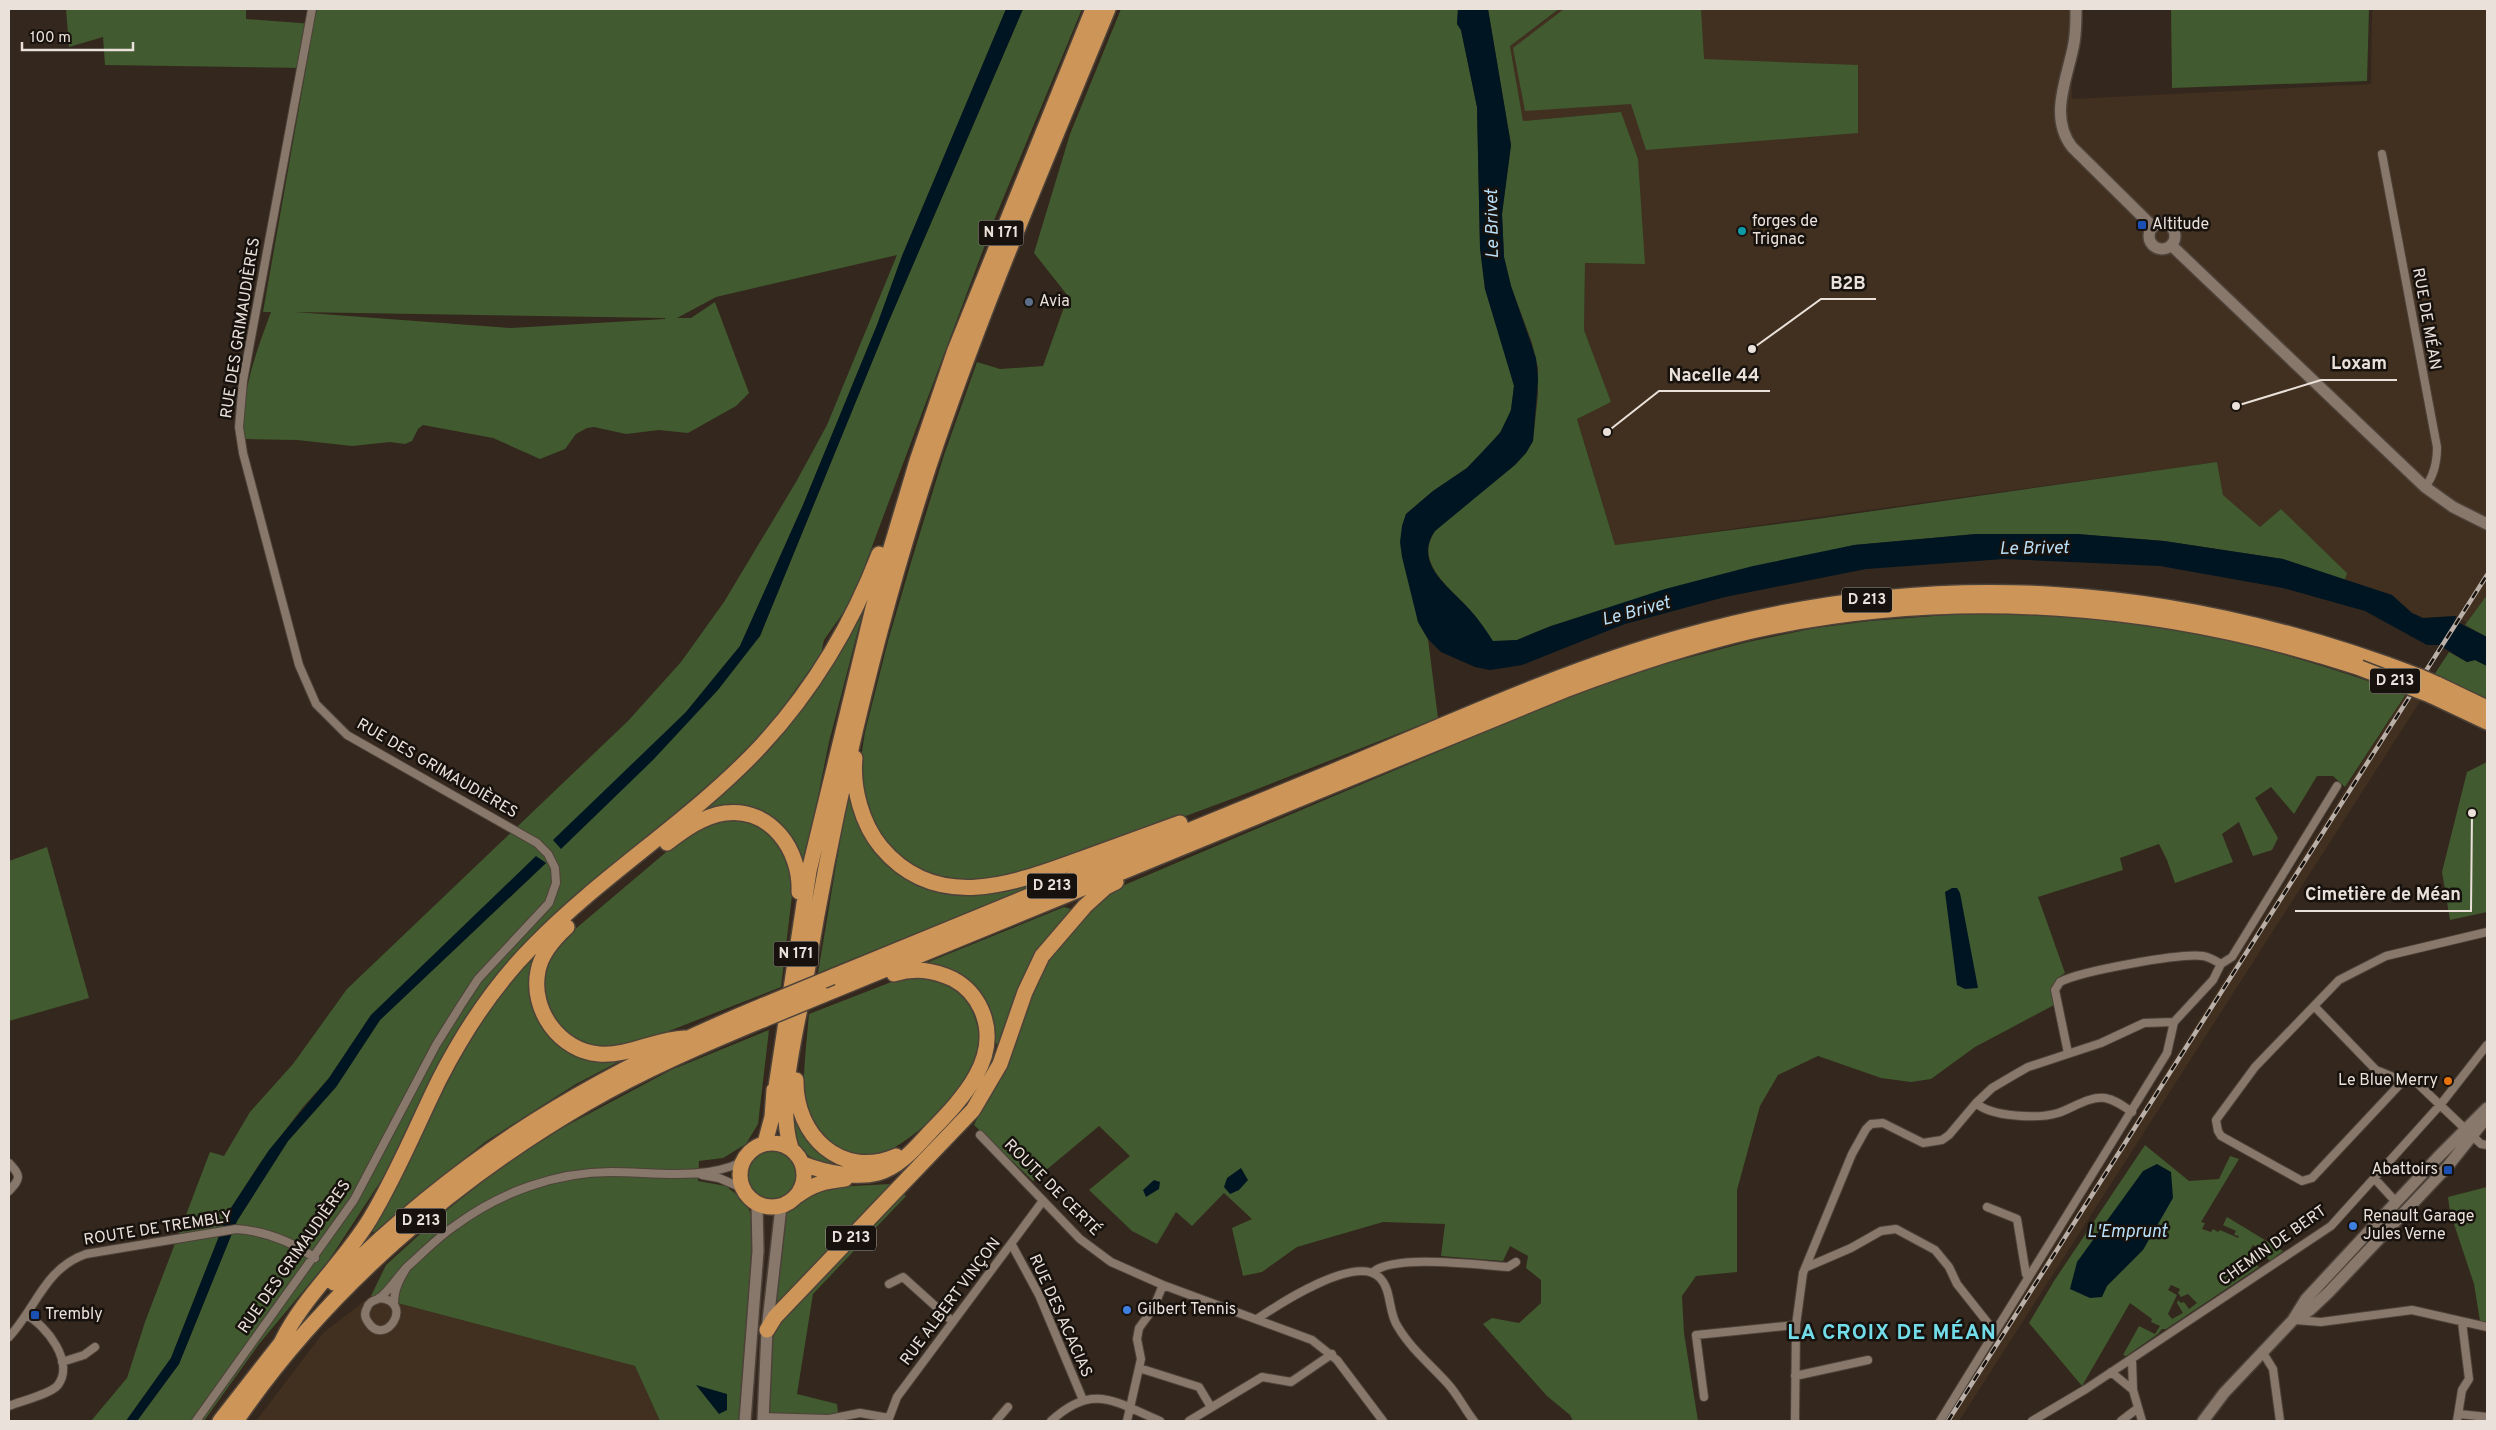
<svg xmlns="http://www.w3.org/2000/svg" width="2496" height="1430" viewBox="0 0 2496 1430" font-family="Overpass,sans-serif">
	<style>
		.built { fill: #413020 }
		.green { fill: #415a2f; fill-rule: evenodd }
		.water { fill: #001522 }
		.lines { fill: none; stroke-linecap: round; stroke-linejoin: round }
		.street-casing { stroke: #4d4239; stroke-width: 10 }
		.secondary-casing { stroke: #4d4239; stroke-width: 14 }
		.highway-casing { stroke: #4d4239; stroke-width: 18 }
		.street { stroke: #87786b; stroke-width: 8 }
		.secondary { stroke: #87786b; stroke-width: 11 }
		.highway { stroke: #cd9658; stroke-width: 15 }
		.rail-casing { stroke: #bab0a8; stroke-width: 4.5 }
		.rail { stroke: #17120d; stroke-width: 2.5; stroke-dasharray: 8; stroke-linecap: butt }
		.highway-bridge-casing { stroke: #4d4239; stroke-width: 18; stroke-linecap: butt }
		.highway-bridge { stroke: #cd9658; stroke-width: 15 }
		.transit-dot { fill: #1a4fb4; stroke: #17120d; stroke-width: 2 }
		.culture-dot { fill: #0f9aa8; stroke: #17120d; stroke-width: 2 }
		.service-dot { fill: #5c6f8a; stroke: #17120d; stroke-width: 2 }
		.food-dot { fill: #e8710a; stroke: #17120d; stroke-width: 2 }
		.shop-dot { fill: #3f7fe0; stroke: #17120d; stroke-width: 2 }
		.labels { text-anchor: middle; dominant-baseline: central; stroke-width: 5; stroke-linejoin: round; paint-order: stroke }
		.shield { fill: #17120d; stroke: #aba39c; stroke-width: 1 }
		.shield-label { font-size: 15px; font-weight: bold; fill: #eae1da }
		.poi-label { font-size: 16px; fill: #eae1da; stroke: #17120d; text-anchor: start }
		.street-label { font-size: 16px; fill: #eae1da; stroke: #17120d }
		.water-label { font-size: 18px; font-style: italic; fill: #badff8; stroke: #17120d }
		.district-label { font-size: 21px; font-weight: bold; letter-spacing: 1px; fill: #72dde9; stroke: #17120d }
		.leader { fill: none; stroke: #eae1da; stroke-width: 2 }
		.callout-dot { fill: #eae1da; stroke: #17120d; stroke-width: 2 }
		.callout-label { font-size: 18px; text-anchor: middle; font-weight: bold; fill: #eae1da; stroke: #17120d; stroke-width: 5; stroke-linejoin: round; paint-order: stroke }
	</style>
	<rect width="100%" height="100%" fill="#34271d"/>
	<path class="built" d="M1560,9H2069L2072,99L2371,84L2372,9H2487V595L2467,623L2456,616L2423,618L2412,613L2392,595L2345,580L2347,573L2281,509L2260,527L2223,495L2217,462L1615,545L1577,418L1611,402L1584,330L1585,263L1645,264L1621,112L1523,121L1510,46Z
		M2406,694L2421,700L1959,1421H1944Z
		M371,1296L635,1366L660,1421H256L323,1333Z"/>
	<path class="green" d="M66,9H246V19L313,24L317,9H1006L902,256L877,325L803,505L740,646L686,712L561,848L760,636L888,323L1023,9H1082L995,218L852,600L824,640L821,654L768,728L720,775L570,902L517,953L466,1017L418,1105L384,1176L329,1260L259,1344L204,1421H137L179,1364L237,1221L288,1141L336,1087L380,1020L546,863L536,857L371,1015L329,1078L303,1107L260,1163L229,1211L171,1358L126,1421H91L127,1378L145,1322L210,1152L224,1156L250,1112L293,1064L347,989L628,721L681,662L724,602L796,482L827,425L897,255L716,297L677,318H691L715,302L749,393L736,406L688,433L659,430L626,434L594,427L587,428L576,434L565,449L540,459L493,438L423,425L418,429L412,441L405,444L390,442L352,446L297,440L245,439C237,402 258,347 271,312H263L306,68L105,65L103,37L69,47ZM295,312L665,318V319L511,328Z
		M1121,9H1458L1457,24L1461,30L1477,107L1480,248L1485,289L1512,376L1514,386L1511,410L1506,425L1486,449L1467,468L1433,491L1406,514L1402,526L1418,622L1428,639L1438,718L1237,797L1094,850L1099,859L818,973L849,787L860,764L865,732L888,641L912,559L944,455L977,362L1000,369L1043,366L1068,296L1034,253L1070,134Z
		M1488,9H1559L1510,46L1523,121L1621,112L1638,159L1645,264L1585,263L1584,330L1611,402L1577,419L1615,545L1817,519L2217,462L2223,495L2260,527L2281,509L2347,573L2345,580L2283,559L2164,541L2077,534H1976L1854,545L1551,626L1517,640L1492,642C1486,630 1479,620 1470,610C1451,588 1413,563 1435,531L1526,453L1533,441L1538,394V368L1532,343L1511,286L1504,257L1502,214L1511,145Z
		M1564,9H1701L1704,59L1858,65V133L1646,150L1631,104L1525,111L1513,48Z
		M2171,9H2369L2367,81L2172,88Z
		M2487,595V637L2465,625Z
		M863,611L829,742L805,861L794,879L781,987L641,1042L616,1061L618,1062L576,1084L485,1142L374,1232L370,1230L451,1069L490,1009L543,944L567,936L691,831L687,821C716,798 746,776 770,747C806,706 835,658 863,611Z
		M1985,612C2055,615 2126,619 2195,633C2267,647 2337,670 2406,694L2345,787L2333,776H2317L2294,814L2271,787L2255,798L2278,838L2272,850L2253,856L2239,822L2222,834L2233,862L2175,883L2167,860L2159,844L2120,858L2123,870L2038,897L2065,973C2051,982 2052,989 2054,1005L1975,1047L1931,1079L1911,1082L1881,1078L1818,1056L1778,1075L1760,1106L1737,1190V1272L1696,1276L1682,1296L1684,1333L1698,1421H1573L1570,1415L1547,1396L1483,1324L1492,1318L1519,1323L1541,1303V1280L1526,1268L1528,1256L1510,1246L1503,1261L1441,1256L1445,1224L1383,1222L1297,1247L1262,1272L1243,1276L1232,1228L1252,1219L1224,1193L1192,1226L1176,1212L1157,1244L1132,1231L1089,1190L1130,1156L1099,1126L1033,1181L974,1125L1010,1049L993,1042L991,1015L979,995L926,963L1064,907L1075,910L1115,889L1586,689L1657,666L1748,642L1815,628L1870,621Z
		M2449,652L2467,662L2475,660L2487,666V699L2434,675Z
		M2487,762V912L2450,920L2442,872L2467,772Z
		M47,847L89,998L9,1021V861Z
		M925,977C937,981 953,984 962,995C971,1005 978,1023 979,1036C981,1076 920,1138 885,1152C861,1161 833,1151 818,1131C811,1121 804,1110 802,1097C801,1090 803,1082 804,1075C805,1055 807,1035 809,1014L899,979Z
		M769,1030L758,1124L746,1144L723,1158L699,1161L698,1181L726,1186L747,1203L754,1226L742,1421H660L635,1366L371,1296L386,1265L441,1215L502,1166L564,1127L671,1070Z
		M793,1110L802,1130L869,1169C833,1168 812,1169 792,1135Z
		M2145,1145L2189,1181L2219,1179L2230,1156L2239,1159L2201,1222L2205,1223L2202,1229L2211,1232L2213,1229L2218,1232L2220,1230L2238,1238L2239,1236L2234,1235L2236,1231L2223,1225L2227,1217L2283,1251L2270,1261L2266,1257L2269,1252L2258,1245L2256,1247L2253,1245L2250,1250L2253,1252L2249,1259L2259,1267L2166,1329H2162L2158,1334L2126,1356L2123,1355L2139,1326L2155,1334L2160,1326L2151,1322L2152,1319L2130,1303L2082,1386L2029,1323L2054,1281ZM2171,1285L2180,1289L2178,1293L2181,1297L2188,1294L2197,1303L2189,1309L2184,1302L2181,1303L2178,1300L2177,1303L2183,1313L2172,1319L2168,1314L2177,1295L2168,1290Z
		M748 1175a25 25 0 1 1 50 0a25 25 0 1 1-50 0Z
		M891,1184L906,1196L813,1294L797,1394L837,1404L839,1421H766C770,1352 775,1284 784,1215L799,1205L814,1188Z
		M2487,1187V1322L2480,1321L2474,1284L2450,1212L2448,1197Z"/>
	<path class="water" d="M1006,9H1023L888,323L760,636L718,690L653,760L561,849L553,840L686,712L740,646L803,505L877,325L902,256Z
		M1458,9H1488L1511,145L1502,214L1504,257L1511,286L1536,358L1538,379L1533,441L1526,453L1515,465L1435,531C1412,564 1451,588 1470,610C1479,620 1486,630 1493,641L1517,640L1551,626L1665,589L1753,566L1854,545L1976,534H2077L2164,541L2283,559L2392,595L2412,613L2423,618L2456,616L2455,621L2487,637V666L2475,660L2467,662L2439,645H2427L2365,611L2283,588L2160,566L2004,559L1866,569L1725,597L1625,624L1522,665L1490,670L1475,667L1441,652L1428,639L1418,622L1402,557L1400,542L1402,526L1406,514L1433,491L1467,468L1500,433L1511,410L1514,386L1485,289L1480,248L1477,107L1461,30L1457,24Z
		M536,856L546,863L380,1020L336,1087L288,1141L237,1221L179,1364L137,1421H126L171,1358L229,1211L269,1150L329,1078L371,1015Z
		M1952,888H1957L1960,893L1978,988L1965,989L1957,985L1945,892Z
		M2157,1164L2171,1172L2173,1198L2143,1250L2107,1286L2102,1297L2090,1298L2070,1289L2077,1262L2143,1171Z
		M1241,1168L1248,1180L1239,1190L1230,1194L1224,1187L1227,1178Z
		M1154,1180L1160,1182L1159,1189L1146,1197L1143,1190Z
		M696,1385L727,1394V1410L719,1414Z"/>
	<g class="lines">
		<defs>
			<path id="street" d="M2382,154L2437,447C2437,461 2434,476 2425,487
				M2487,932L2386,956L2339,980L2255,1067L2216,1120L2218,1131L2221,1136L2302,1181L2312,1178L2403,1081L2417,1083L2481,1144L2487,1145
				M2315,1007L2376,1070L2403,1081
				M2068,1053L2055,990L2060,982C2081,971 2180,953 2203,956C2209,957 2216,961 2221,964
				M1976,1103C1991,1117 2039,1119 2058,1113C2073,1108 2089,1096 2105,1098C2116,1100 2123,1106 2132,1112
				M980,1135L1080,1239L1111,1262L1163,1285L1312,1340L1337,1360L1383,1421
				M9,1163C21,1176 21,1178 9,1191
				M702,1175L719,1178L742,1188
				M2374,1178L2396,1202
				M1987,1207L2017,1219L2026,1274L2028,1277
				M1012,1245L1039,1295L1083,1400
				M407,1267C423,1253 438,1237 456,1225C501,1192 556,1172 611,1172C654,1172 702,1181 742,1162
				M1807,1267L1851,1248L1881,1231L1896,1229L1935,1250L1949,1267L1957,1284L1995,1332
				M1373,1272C1395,1254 1477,1265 1508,1267L1516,1262
				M889,1284L903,1277L953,1322
				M379,1298C416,1301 385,1349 368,1322C365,1318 364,1313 367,1308C369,1302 373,1301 378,1299C387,1294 399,1275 407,1267C399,1280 394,1289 394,1304
				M1257,1319C1279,1304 1357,1253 1380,1278C1392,1290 1388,1313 1398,1327C1411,1349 1431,1365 1448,1384C1458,1395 1465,1410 1474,1421
				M2295,1320L2321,1322L2412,1310L2487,1327
				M9,1337C36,1308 45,1268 86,1254L236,1229C265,1231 291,1241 315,1258
				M2263,1353L2273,1369L2280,1421
				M2132,1359L2133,1390L2142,1421
				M62,1362L84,1355L95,1347
				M1139,1368L1199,1387L1211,1407
				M2111,1372L2133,1390
				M1795,1376L1868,1360
				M1704,1397L1696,1335L1796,1325
				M9,1406C21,1401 51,1394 58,1385C75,1362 46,1325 26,1315
				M2459,1414L2487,1417
				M763,1417L829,1419L860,1413L889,1418
				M196,1421L354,1200L436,1045L461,1005L478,979L549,903L556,883L555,868L548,854L537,843L347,735L316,704L299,665L243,453L239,427L243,381L312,9
				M888,1421L897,1397L1042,1202
				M996,1421L1008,1407
				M1051,1421C1093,1382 1115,1402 1160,1421
				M1127,1421L1141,1359L1137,1339L1139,1328L1153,1309L1163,1285
				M1189,1421L1262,1377L1291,1382L1332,1354
				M1795,1421L1796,1325L1803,1273L1852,1154L1866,1129L1871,1124L1883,1123L1923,1143L1942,1140L1949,1135L1976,1103L1992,1088L2014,1075L2028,1067L2101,1043L2144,1023L2174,1022
				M1940,1421L2167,1053L2174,1022L2213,980L2221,964L2232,957L2337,786
				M2032,1421L2086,1389L2331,1226L2441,1104L2487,1045
				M2121,1421L2138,1408
				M2457,1421L2462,1390L2469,1379L2462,1322"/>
			<path id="secondary" d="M2076,9C2076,20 2076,32 2074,43C2068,77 2048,116 2072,147L2153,227
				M2149 236a13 13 0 1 1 26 0a13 13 0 1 1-26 0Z
				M2171,245L2425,487L2453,507L2487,524
				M2297,1318L2310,1310L2329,1292L2448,1166L2487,1117
				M745,1421L758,1251L757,1204
				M763,1421L767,1330L781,1207
				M2203,1421L2224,1393L2293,1320L2306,1299L2438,1157L2487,1108"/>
			<path id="highway" d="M2437,684L2487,708
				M2430,695L2487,722
				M855,758C852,788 862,824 881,847C936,913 1013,884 1081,859C1114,847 1147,835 1180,823
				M667,843C684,830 703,816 725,813C771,807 801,851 799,892
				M567,927C555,938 541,954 538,971C530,1010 560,1051 599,1054C630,1056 655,1039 685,1038
				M832,977C997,909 1163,841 1329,773C1445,725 1560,671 1681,637C1935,564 2176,583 2421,677
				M823,995L1565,690C1626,667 1688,646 1752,631C1954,586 2164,603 2360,668
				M796,1080C795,1135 841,1180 896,1156
				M774,1100L809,871L873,608L917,461L955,350L1093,9
				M740 1175a32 32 0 1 1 64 0a32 32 0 1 1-64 0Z
				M765,1143L772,1117L774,1090
				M791,1148C775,1100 799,1022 807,972C836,800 875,631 929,466C981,310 1046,160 1108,9
				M803,1164C824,1172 855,1179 878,1173C900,1167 916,1147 931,1131C962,1099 1003,1057 981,1009C975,996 966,986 953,979C933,970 915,967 894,974
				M797,1196C812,1184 826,1181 845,1179
				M334,1283C463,1153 596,1074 764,1005
				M767,1330L775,1317L973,1110L1000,1064L1025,992L1042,956L1085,906L1106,887L1116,882
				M282,1341C304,1296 344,1262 370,1219C397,1174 416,1127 439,1080C464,1031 496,983 534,945C604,873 693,819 761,746C812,691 852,624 879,554
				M220,1421L288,1334
				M236,1421C325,1291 451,1182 587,1103C644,1070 705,1044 765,1019"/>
		</defs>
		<use href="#street" class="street-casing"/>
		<use href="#secondary" class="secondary-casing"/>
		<use href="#highway" class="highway-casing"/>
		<use href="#street" class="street"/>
		<use href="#secondary" class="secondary"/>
		<use href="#highway" class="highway"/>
		<defs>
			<path id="rail" d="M1948,1421L2487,575"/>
		</defs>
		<use href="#rail" class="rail-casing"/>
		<use href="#rail" class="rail"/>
		<defs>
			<path id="highway-bridge" d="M2360,668L2430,695
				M2421,677L2437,684
				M764,1005L832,977
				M765,1019L823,995"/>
		</defs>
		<use href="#highway-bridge" class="highway-bridge-casing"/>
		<use href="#highway-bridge" class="highway-bridge"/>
	</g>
	<g class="transit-dot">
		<rect x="2137" y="220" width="10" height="10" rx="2.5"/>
		<rect x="2443" y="1165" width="10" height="10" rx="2.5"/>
		<rect x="30" y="1310" width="10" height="10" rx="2.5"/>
	</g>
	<circle class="culture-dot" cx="1742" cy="231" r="5"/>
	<circle class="service-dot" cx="1029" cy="302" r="5"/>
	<circle class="food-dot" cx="2448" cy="1081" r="5"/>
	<g class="shop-dot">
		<circle cx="2353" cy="1226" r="5"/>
		<circle cx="1127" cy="1310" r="5"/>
	</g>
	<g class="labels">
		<g class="shield">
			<rect x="978.5" y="220.5" width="45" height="25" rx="4"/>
			<rect x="1842" y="587.5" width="50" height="25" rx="4"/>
			<rect x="2370" y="668.5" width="50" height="25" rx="4"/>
			<rect x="1027" y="873.5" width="50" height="25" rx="4"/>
			<rect x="773.5" y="941.5" width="45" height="25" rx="4"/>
			<rect x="396" y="1208.5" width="50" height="25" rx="4"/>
			<rect x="826" y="1225.5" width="50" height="25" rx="4"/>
		</g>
		<g class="shield-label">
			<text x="1001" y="233">N 171</text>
			<text x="1867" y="600">D 213</text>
			<text x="2395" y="681">D 213</text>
			<text x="1052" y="886">D 213</text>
			<text x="796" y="954">N 171</text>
			<text x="421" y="1221">D 213</text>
			<text x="851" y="1238">D 213</text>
		</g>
		<g class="poi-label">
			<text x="1752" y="222">forges de<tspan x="1752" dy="18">Trignac</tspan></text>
			<text x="2152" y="225">Altitude</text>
			<text x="1039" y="302">Avia</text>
			<text x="2438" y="1081" text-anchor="end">Le Blue Merry</text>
			<text x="2438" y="1170" text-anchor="end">Abattoirs</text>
			<text x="2363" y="1217">Renault Garage<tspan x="2363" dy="18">Jules Verne</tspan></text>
			<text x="1137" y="1310">Gilbert Tennis</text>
			<text x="45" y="1315">Trembly</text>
		</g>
		<g class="street-label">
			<text transform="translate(2426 319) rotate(80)">RUE DE MÉAN</text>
			<text transform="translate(241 328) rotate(-81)">RUE DES GRIMAUDIÈRES</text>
			<text transform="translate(437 769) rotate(30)">RUE DES GRIMAUDIÈRES</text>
			<text transform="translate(1052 1188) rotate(45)">ROUTE DE CERTÉ</text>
			<text transform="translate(158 1229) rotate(-9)">ROUTE DE TREMBLY</text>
			<text transform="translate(2273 1246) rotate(-35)">CHEMIN DE BERT</text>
			<text transform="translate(295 1257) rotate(-55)">RUE DES GRIMAUDIÈRES</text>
			<text transform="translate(951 1302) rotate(-53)">RUE ALBERT VINÇON</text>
			<text transform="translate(1060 1316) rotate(66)">RUE DES ACACIAS</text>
		</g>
		<g class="water-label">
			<text transform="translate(1493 224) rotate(-91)">Le Brivet</text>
			<text transform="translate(2034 549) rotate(-1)">Le Brivet</text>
			<text transform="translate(1636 612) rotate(-15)">Le Brivet</text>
			<text x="2127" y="1232">L'Emprunt</text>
		</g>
		<g class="district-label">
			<text x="1892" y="1333">LA CROIX DE MÉAN</text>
		</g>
	</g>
	<path class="leader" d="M1752 349L1821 299H1876M2236 406L2321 380H2397M1607 432L1659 391H1770M2472 813L2471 911H2295"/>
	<g class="callout-dot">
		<circle cx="1752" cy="349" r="5"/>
		<circle cx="2236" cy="406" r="5"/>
		<circle cx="1607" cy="432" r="5"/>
		<circle cx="2472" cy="813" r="5"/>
	</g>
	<g class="callout-label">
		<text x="1848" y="289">B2B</text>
		<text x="2359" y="369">Loxam</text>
		<text x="1714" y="381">Nacelle 44</text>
		<text x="2383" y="900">Cimetière de Méan</text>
	</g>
	<rect width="2496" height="1430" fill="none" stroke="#eae1da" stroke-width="20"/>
	<path d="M22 42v8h111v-8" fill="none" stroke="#eae1da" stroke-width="2.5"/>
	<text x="30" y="42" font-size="15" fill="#eae1da" stroke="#17120d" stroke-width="4" paint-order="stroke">100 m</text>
</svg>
